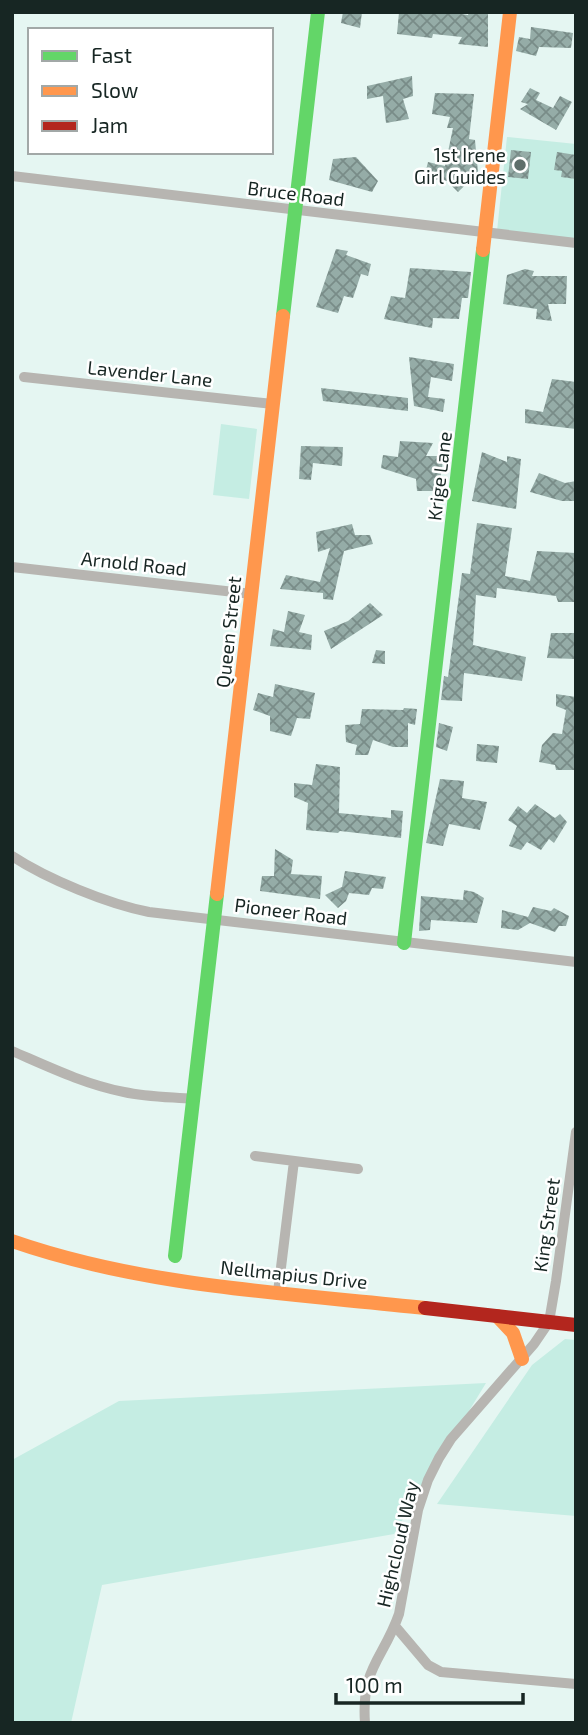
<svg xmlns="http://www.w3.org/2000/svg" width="588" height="1735" viewBox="0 0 588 1735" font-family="'Exo 2',sans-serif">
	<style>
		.green { fill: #c5ede3 }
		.building { fill: url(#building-cross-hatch) }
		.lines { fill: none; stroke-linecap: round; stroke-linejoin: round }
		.street { stroke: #b7b5b1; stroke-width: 10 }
		.fast { stroke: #63d668; stroke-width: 14 }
		.slow { stroke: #ff974d; stroke-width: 14 }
		.jam { stroke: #b3261e; stroke-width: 14 }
		.poi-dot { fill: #5f6f6b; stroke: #fff; stroke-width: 2.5 }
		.labels { text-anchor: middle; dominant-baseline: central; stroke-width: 5; stroke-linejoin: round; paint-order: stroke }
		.poi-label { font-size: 19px; fill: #172623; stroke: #fff; text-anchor: end }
		.street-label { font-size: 19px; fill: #172623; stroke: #fff }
	</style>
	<defs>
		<pattern id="building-cross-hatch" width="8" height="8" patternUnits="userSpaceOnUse" patternTransform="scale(1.75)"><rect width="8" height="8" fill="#95aca7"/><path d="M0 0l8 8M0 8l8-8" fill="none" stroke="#798c88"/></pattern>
	</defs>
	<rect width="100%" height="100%" fill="#e5f6f2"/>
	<path class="green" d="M507,137L576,144V239L497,231Z
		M221,424L257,429L249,499L213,495Z
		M565,1339L576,1340V1516L437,1504L532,1365Z
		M486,1383L394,1534L102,1585L71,1723H12V1460L119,1401Z"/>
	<path class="building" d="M343,12H362L360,28L341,23Z
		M399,12H448L468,15L469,12H488V47L458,44L462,37L433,34L432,38L397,34Z
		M531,27L573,33L571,48L539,47L536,56L516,51L519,37L530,39Z
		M412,76L413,96L403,99L409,119L386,123L383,96L367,99V86Z
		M530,88L540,93L536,100L553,108L560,96L572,102L556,130L520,109L528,104L521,102Z
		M435,93L474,94L469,139L475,140L478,173L458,192L447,181L424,178L428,162L445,166L453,128H447L450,117L432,114Z
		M511,150L531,152L528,179L508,177Z
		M557,152L576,155V179L561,177L562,171L554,170Z
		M356,157L378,181L372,192L329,180L333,159Z
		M336,249L348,251L346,255L371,264L368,276L361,274L353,298L344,296L338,313L316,307Z
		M410,268L471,272L468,298H462L459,319L433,318L432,328L384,319L391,296L405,298Z
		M525,269L534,271L532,276H567L566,304H548L552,321L536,319L537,309L503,304L507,275Z
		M409,357L454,364L452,381L431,377L428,397L445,399L443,412L414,406Z
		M552,379L576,382V429L525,423V409L543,412Z
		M321,388L408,398V411L323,401Z
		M400,441L433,443L426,456H444L438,491H417L416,479L381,468L383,455L398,457Z
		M301,446L343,447L342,466L313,463L311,480L299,479Z
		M482,452L507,462V456L521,459L516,509L472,501Z
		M539,473L565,483L576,481V501H562L530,492Z
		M477,523L512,528L505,576L530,581L537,551L576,553V602H558L556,596L497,588L496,598L476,595L473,645L526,657L522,681L464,673L462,701L441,700L444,676L448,677L462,573L470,574Z
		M352,524L355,535H370L373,544L344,551L333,600L323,599V593L280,589L286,575L320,582L330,548L318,552L316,532Z
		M370,603L383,615L331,649L324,631L348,621Z
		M288,611L305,615L299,632L312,635L311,650L270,646L273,629L284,632Z
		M551,633H576V659L547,658Z
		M376,650L385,651V664L372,663Z
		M275,684L315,693L310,719L297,718L291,736L270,731V716L253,710L258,693L273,697Z
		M556,694L576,697V770H556L555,765L539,762L542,745L553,733L562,734L566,710L556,706Z
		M404,708L417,709L415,725L408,723V747H393L373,740L368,755H355L357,745L346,742L345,725L360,724L362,709L403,710Z
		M439,723L453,727L447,751L436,747Z
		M477,744L499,746L497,763L476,761Z
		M316,764L340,767L339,813L391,818V810L403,811L401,838L340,831L338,833L306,830L308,803L294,797V783L312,785Z
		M440,779L464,781L462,798L487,802L480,830L449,824L443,846L426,843Z
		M535,804L555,818L560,814L567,822L554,843L549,839L541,850L527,842L521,850L509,846L517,826L508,820L518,806L527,813Z
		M275,849L293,860L291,874L322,876L320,899L260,891L262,876H274Z
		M345,871L386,877L383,889L372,888L369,895L349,893L346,901L338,908L325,895L342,887Z
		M464,890L474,892L484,898L477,923L431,920L430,930L419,931L421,896L463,900Z
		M533,907L551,911L554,908L569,916L566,926H559L555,932L530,923L518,930L501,928L502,910L528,917Z"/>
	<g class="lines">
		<path class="street" d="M12,176L576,243
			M24,377L273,404
			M12,567L252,594
			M12,856C47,879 108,904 149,912L576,962
			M12,1051C49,1067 84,1084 124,1092C147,1097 170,1097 193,1099
			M255,1156L358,1169
			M278,1292L294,1161
			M395,1626L428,1665L441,1672L576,1684
			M365,1723C361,1667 383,1660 399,1614L418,1510L428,1480L439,1458L451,1439L534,1344L549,1322L556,1281L576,1132"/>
		<path class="fast" d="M283,316L318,12
			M404,943L483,250
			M175,1256L217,894"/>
		<path class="slow" d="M483,250L510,12
			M217,894L283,316
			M12,1241C144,1287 287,1293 425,1308
			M497,1316L513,1333L522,1359"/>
		<path class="jam" d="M425,1308L576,1325"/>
	</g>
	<circle class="poi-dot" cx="520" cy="165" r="7"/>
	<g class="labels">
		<g class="poi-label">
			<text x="506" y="154">1st Irene<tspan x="506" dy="22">Girl Guides</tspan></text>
		</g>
		<g class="street-label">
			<text transform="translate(296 193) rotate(7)">Bruce Road</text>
			<text transform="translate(150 373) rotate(6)">Lavender Lane</text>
			<text transform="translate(439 476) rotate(-83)">Krige Lane</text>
			<text transform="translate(134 563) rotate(6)">Arnold Road</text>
			<text transform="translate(228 632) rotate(-84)">Queen Street</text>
			<text transform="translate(291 911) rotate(7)">Pioneer Road</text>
			<text transform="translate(546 1225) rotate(-82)">King Street</text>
			<text transform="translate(294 1274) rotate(6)">Nellmapius Drive</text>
			<text transform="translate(397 1544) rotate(-77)">Highcloud Way</text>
		</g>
	</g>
	<rect width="588" height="1735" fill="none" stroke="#172623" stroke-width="28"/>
	<rect x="28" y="28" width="245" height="126" fill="#ffffff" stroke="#a2a8a7" stroke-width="2"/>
	<rect x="42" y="51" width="35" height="10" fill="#63d668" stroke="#a2a8a7" stroke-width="2"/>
	<text x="91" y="63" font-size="21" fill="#172623">Fast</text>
	<rect x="42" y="86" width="35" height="10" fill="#ff974d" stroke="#a2a8a7" stroke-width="2"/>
	<text x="91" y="98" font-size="21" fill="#172623">Slow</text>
	<rect x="42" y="121" width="35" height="10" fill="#b3261e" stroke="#a2a8a7" stroke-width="2"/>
	<text x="91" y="133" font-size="21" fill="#172623">Jam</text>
	<path d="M336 1693v10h187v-10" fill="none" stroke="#172623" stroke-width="3.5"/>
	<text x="346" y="1693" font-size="21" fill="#172623" stroke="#ffffff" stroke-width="5" paint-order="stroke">100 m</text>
</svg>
